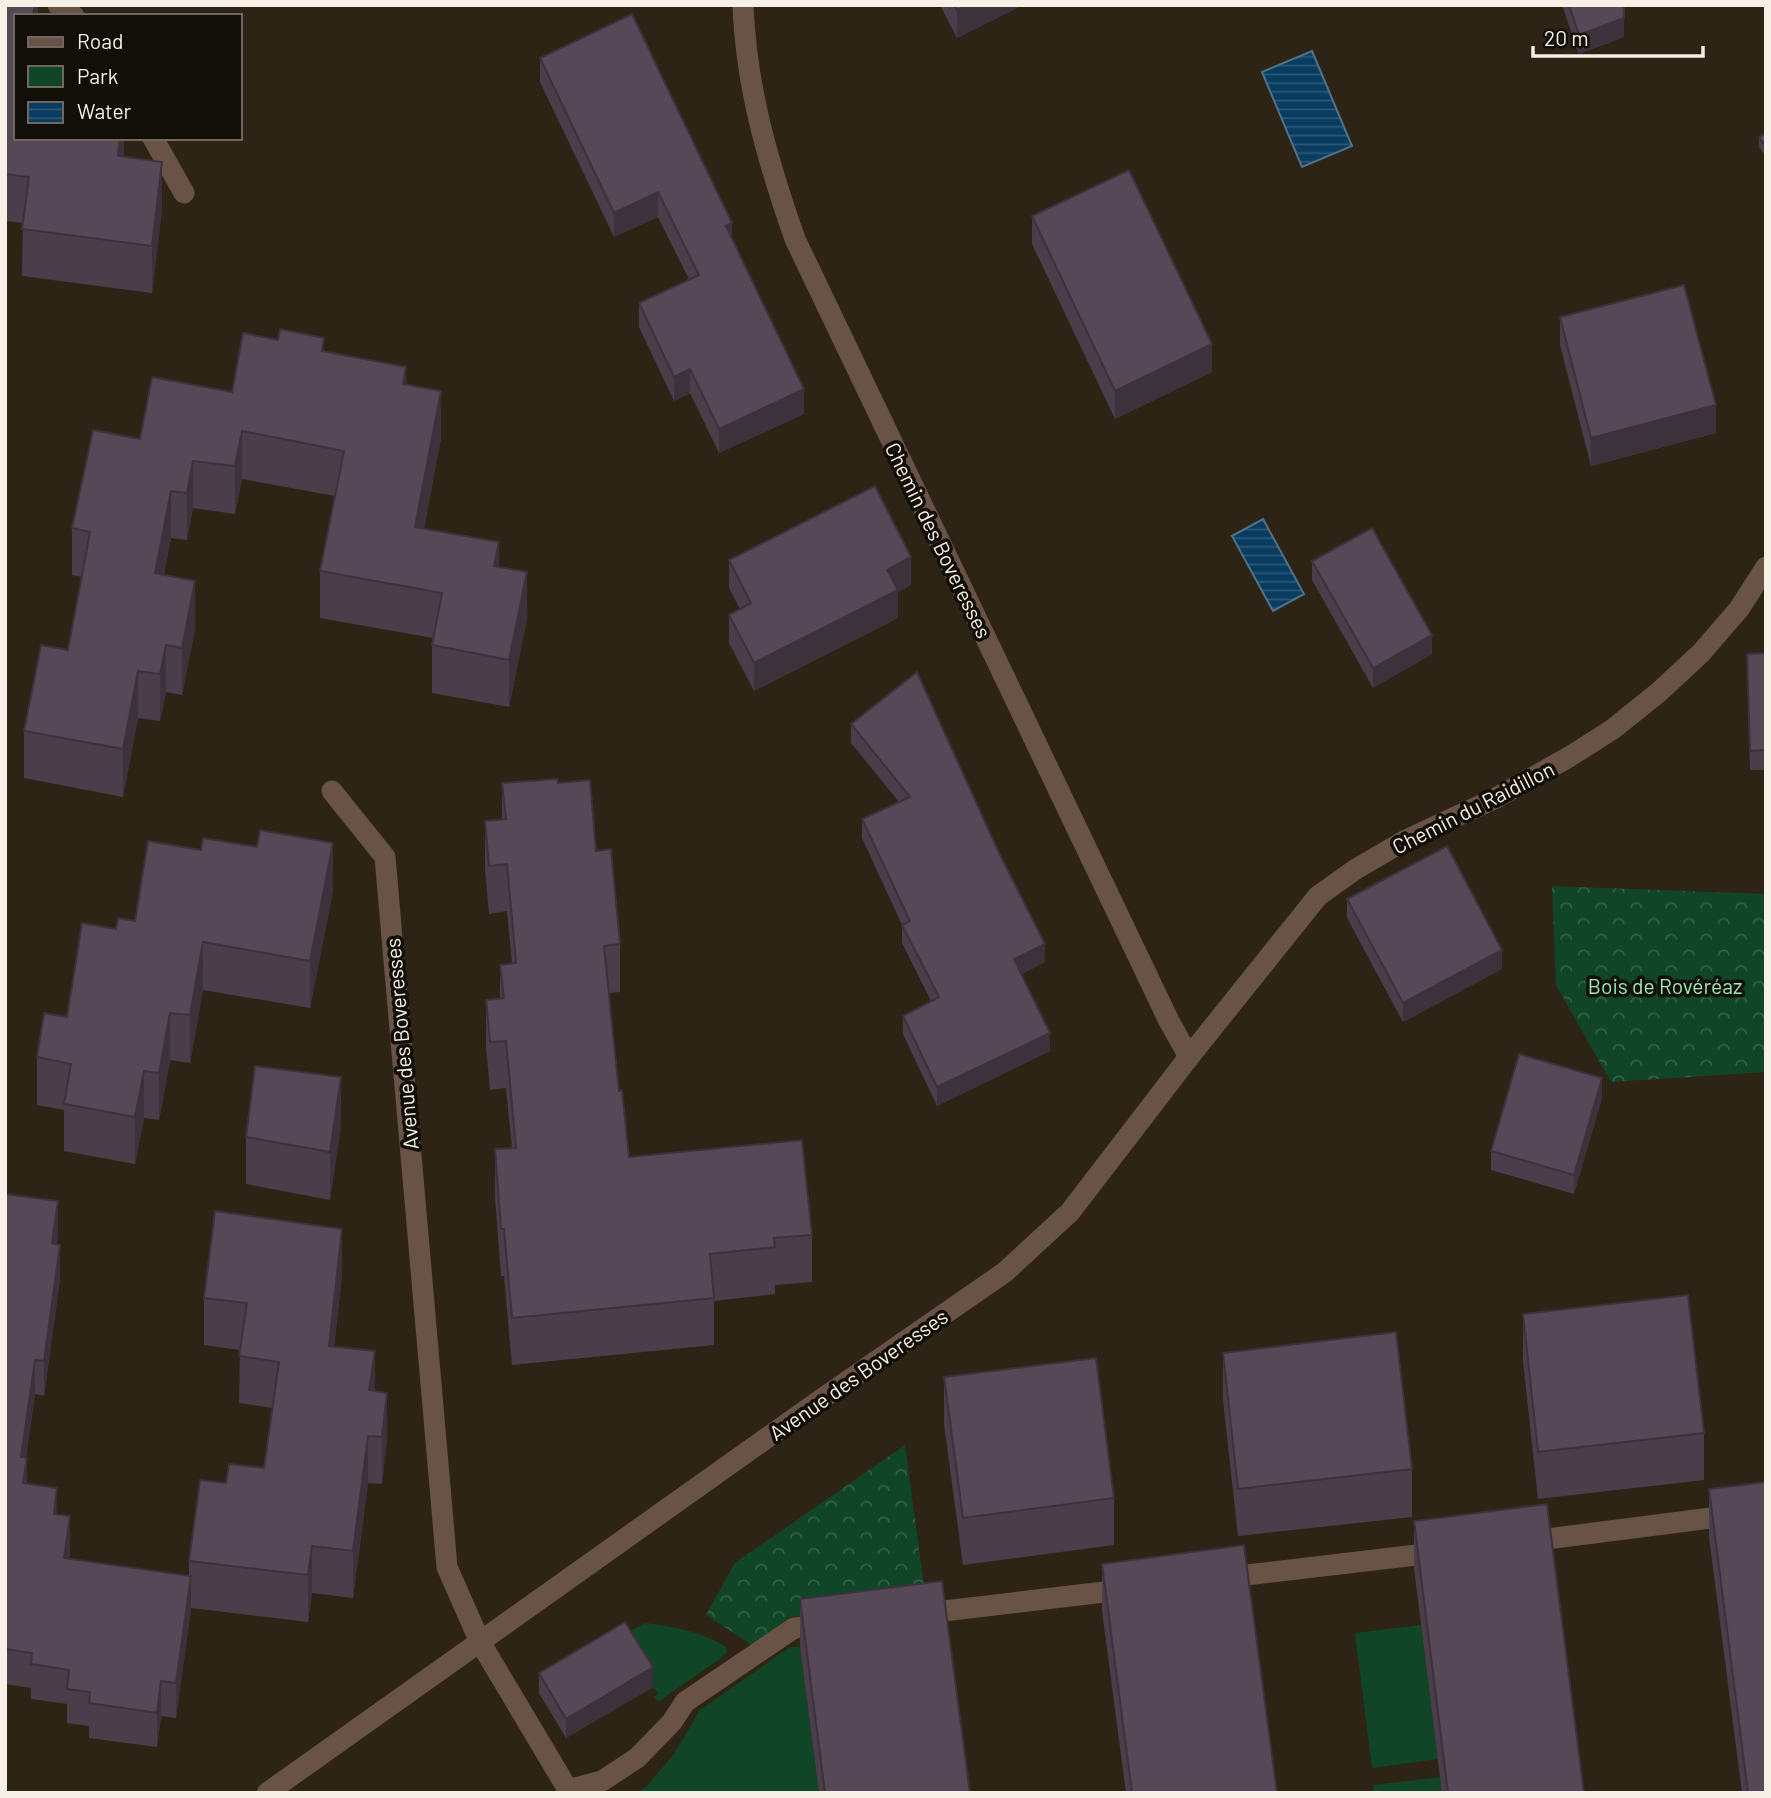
<svg xmlns="http://www.w3.org/2000/svg" width="1771" height="1798" viewBox="0 0 1771 1798" font-family="Barlow,sans-serif">
	<style>
		.green { fill: #104527 }
		.forest { fill: url(#forest-crowns) }
		.water { fill: url(#water-rules); stroke: #507288; stroke-width: 2 }
		.lines { fill: none; stroke-linecap: round; stroke-linejoin: round }
		.service { stroke: #695346; stroke-width: 21 }
		.minor { stroke: #695346; stroke-width: 21 }
		.wall { fill: #4a3e4a }
		.shaded-wall { fill: #3c323c }
		.building { fill: #564856; stroke: #3c323c; stroke-width: 2 }
		.labels { text-anchor: middle; dominant-baseline: central; stroke-width: 7; stroke-linejoin: round; paint-order: stroke }
		.street-label { font-size: 21px; fill: #f7f0e7; stroke: #120e08 }
		.park-label { font-size: 21px; fill: #99eab3; stroke: #120e08 }
	</style>
	<defs>
		<pattern id="forest-crowns" width="20" height="18" patternUnits="userSpaceOnUse" patternTransform="scale(1.75)"><rect width="20" height="18" fill="#104527"/><path d="M2 6a3 3 0 1 1 6 0M12 15a3 3 0 1 1 6 0" fill="none" stroke="#346046"/></pattern>
		<pattern id="water-rules" width="6" height="5" patternUnits="userSpaceOnUse" patternTransform="scale(1.75)"><rect width="6" height="5" fill="#083c60"/><path d="M0 2.5h6" fill="none" stroke="#2d5877"/></pattern>
	</defs>
	<rect width="100%" height="100%" fill="#2e2416"/>
	<path class="green" d="M646,1623C673,1627 702,1631 726,1647L727,1652L721,1658L658,1702L654,1697L658,1693L653,1687L628,1632Z
		M1421,1625L1438,1759L1372,1768L1355,1633Z
		M790,1647H800L819,1793H636L647,1786L674,1754L700,1710Z
		M1441,1777L1443,1793H1374L1373,1785Z"/>
	<path class="forest" d="M1552,886L1766,894V1072L1611,1082L1556,985Z
		M905,1445L926,1601L790,1617L752,1645L706,1615L735,1563Z"/>
	<path class="water" d="M1312,51L1352,146L1302,167L1262,72Z
		M1263,519L1304,594L1273,611L1232,536Z"/>
	<g class="lines">
		<path class="service" d="M58,5L74,16
			M153,138L184,193
			M332,791L385,857L447,1567L480,1642L570,1793
			M1523,1542L1766,1511
			M1221,1578L1442,1552
			M918,1614L1130,1589
			M568,1790L602,1781L637,1758L672,1722L685,1702L794,1628L827,1624"/>
		<path class="minor" d="M743,5C746,87 768,162 795,239L1169,1021L1189,1057
			M267,1793L823,1398L1005,1272L1070,1212L1189,1057L1318,896L1356,869L1404,841L1496,798L1569,757L1613,729L1659,692L1701,653L1739,609L1766,567"/>
	</g>
	<path class="wall" d="M5,5H38V16L16,138H124V157L162,210L152,293L22,276L23,223L5,221Z
		M940,5H1023L957,38Z
		M1562,5H1624V37L1579,54Z
		M540,58L732,238L804,414L719,453L690,393L674,401L639,327V303L689,279L658,217L614,237L540,82Z
		M1766,133V157L1759,147V137Z
		M1032,216L1212,372L1115,419L1032,244Z
		M1560,317L1716,433L1591,466L1560,345Z
		M324,352L406,384L441,438L424,529L499,566L527,619L509,707L432,693V645L433,638L320,618V571L335,496L242,479L235,514L193,508L187,540L171,538L164,575L195,629L182,695L166,692L160,721L138,718L123,797L24,778V731L68,650L82,577L72,575V528L140,439L232,392Z
		M729,560L911,585L898,592V618L754,691L729,643V615L740,609L729,588Z
		M1312,561L1432,654L1373,688L1312,580Z
		M1766,653V770H1750L1747,654Z
		M851,724L1045,962L1022,974L1050,1051L937,1106L903,1034V1016L931,1001L902,943V925L862,838V819L899,802L851,743Z
		M502,783H558L596,851L620,944V992L609,993L619,1091L629,1157L812,1235V1282L775,1285V1294L714,1301V1345L512,1365L504,1276H501L495,1197V1149L512,1148L506,1088L490,1090L486,1047V1000L500,998V965L512,963L507,911L489,914L485,868V821L502,819Z
		M333,891L310,1008L203,990L190,1063L170,1060L159,1120L144,1118L135,1164L64,1151V1110L37,1105V1057L67,1017L116,929L135,921Z
		M1347,899L1502,969L1403,1022L1347,918Z
		M1602,1098L1574,1194L1491,1170V1151Z
		M341,1125L330,1200L246,1184V1137Z
		M5,1194L58,1236L56,1244L60,1279L44,1396L35,1394L26,1457L27,1483L57,1514L70,1551L69,1559L189,1576V1561L226,1483L264,1468L272,1408L239,1403L240,1350L204,1345V1298L342,1276L334,1346L375,1391L387,1440L382,1484L368,1483L353,1598L312,1593L308,1622L191,1608L176,1718L161,1716L157,1747L89,1738V1726L67,1723V1704L31,1699V1688L5,1684Z
		M1523,1314L1704,1433V1480L1538,1499L1523,1361Z
		M1223,1353L1412,1469V1517L1238,1536L1223,1400Z
		M944,1377L1114,1498V1545L963,1565L944,1424Z
		M1709,1489L1766,1793H1742L1709,1537Z
		M1414,1521L1584,1793H1442L1414,1568Z
		M1102,1564L1277,1793H1126L1102,1611Z
		M800,1599L970,1793H819L800,1647Z
		M539,1673L653,1687L566,1738L539,1693Z"/>
	<path class="shaded-wall" d="M35,5H38V16H33Z
		M966,5H1023L957,38V10Z
		M1624,18V37L1579,54V35Z
		M120,138H124V157L118,156Z
		M162,162V210L152,293V246Z
		M658,192V217L614,237V213Z
		M732,223V248L726,226Z
		M1212,344V372L1115,419V391Z
		M406,367V414L403,384Z
		M690,369V393L674,401V377Z
		M804,389V414L719,453V429Z
		M441,391V438L415,574V527Z
		M1716,405V433L1591,466V438Z
		M242,431V479L235,514V466Z
		M193,461V508L187,540V493Z
		M171,491V538L155,620V573Z
		M499,542V590L494,566Z
		M911,557V585L898,592V618L754,691V663L887,570Z
		M527,572V619L509,707V660Z
		M195,581V629L182,695V648Z
		M1432,635V654L1373,688V668Z
		M166,645V692L160,721V674Z
		M138,671V718L123,797V749Z
		M333,843V891L310,1008V961Z
		M203,942V990L190,1063V1015Z
		M1045,944V962L1014,978V959Z
		M1502,950V969L1403,1022V1003Z
		M170,1013V1060L159,1120V1073Z
		M1050,1033V1051L937,1106V1087Z
		M144,1071V1118L135,1164V1117Z
		M341,1077V1125L330,1200V1152Z
		M1602,1078V1098L1574,1194V1175Z
		M58,1201V1236L52,1278V1243Z
		M342,1229V1276L329,1393V1346Z
		M60,1245V1279L44,1396V1361Z
		M375,1351V1399L369,1438V1390Z
		M35,1360V1394L21,1491V1457Z
		M387,1393V1440L382,1484V1437Z
		M368,1436V1483L353,1598V1551Z
		M27,1458V1492L23,1483Z
		M57,1488V1522L54,1514Z
		M70,1516V1551L64,1593V1558Z
		M312,1546V1593L308,1622V1575Z
		M191,1576V1610L176,1718V1683Z
		M653,1667V1687L566,1738V1719Z
		M161,1681V1716L157,1747V1713Z"/>
	<path class="building" d="M5,5H35L33,16H16V138H120L118,156L162,162L152,246L22,229L29,177L5,174Z
		M954,5H966L957,10Z
		M1569,5H1624V18L1579,35Z
		M632,14L732,223L726,226L804,389L719,429L690,369L674,377L639,303L699,275L658,192L614,213L540,58Z
		M1766,133V147L1759,137Z
		M1129,170L1212,344L1115,391L1032,216Z
		M1684,285L1716,405L1591,438L1560,317Z
		M280,329L324,338L322,351L406,367L403,384L441,391L415,527L499,542L494,566L527,572L509,660L432,645L442,593L320,571L344,451L242,431L235,466L193,461L187,493L171,491L155,573L195,581L182,648L166,645L160,674L138,671L123,749L24,731L41,645L68,650L90,532L72,528L93,430L140,439L152,377L232,392L243,333L278,340Z
		M875,486L911,557L887,570L898,590L754,663L729,615L751,603L729,560Z
		M1372,528L1432,635L1373,668L1312,561Z
		M1766,653V750L1750,751L1747,654Z
		M917,672L1001,857L1045,944L1014,959L1050,1033L937,1087L903,1016L939,997L902,925L910,921L862,819L910,797L851,724Z
		M557,779L558,783L590,780L596,851L611,849L620,944L604,946L619,1091L622,1090L629,1157L802,1140L812,1235L774,1238L775,1247L710,1254L714,1298L512,1318L504,1229H501L495,1149L516,1148L506,1041L490,1042L486,1000L504,998L500,965L516,963L507,864L489,866L485,821L506,819L502,783Z
		M260,830L333,843L310,961L203,942L190,1015L170,1013L159,1073L144,1071L135,1117L64,1104L71,1064L37,1057L44,1013L67,1017L82,923L116,929L118,918L135,921L148,841L201,850L203,838L257,847Z
		M1447,846L1502,950L1403,1003L1347,899Z
		M1519,1054L1602,1078L1574,1175L1491,1151Z
		M255,1066L341,1077L330,1152L246,1137Z
		M5,1194L58,1201L52,1243L60,1245L44,1361L35,1360L21,1457L27,1458L23,1483L57,1488L54,1514L70,1516L64,1558L191,1576L176,1683L161,1681L157,1713L89,1703L90,1692L67,1689L69,1670L31,1664L32,1653L5,1649Z
		M215,1211L342,1229L329,1346L375,1351L369,1390L387,1393L382,1437L368,1436L353,1551L312,1546L308,1575L189,1561L200,1480L226,1483L229,1464L264,1468L279,1362L239,1356L247,1303L204,1298Z
		M1688,1295L1704,1433L1538,1452L1523,1314Z
		M1396,1332L1412,1469L1238,1489L1223,1353Z
		M1096,1358L1114,1498L963,1518L944,1377Z
		M1766,1482V1793H1748L1709,1489Z
		M1547,1504L1584,1793H1448L1414,1521Z
		M1244,1545L1277,1793H1132L1102,1564Z
		M942,1581L970,1793H825L800,1599Z
		M625,1622L653,1667L566,1719L539,1673Z"/>
	<g class="labels">
		<g class="street-label">
			<text transform="translate(939 540) rotate(64)">Chemin des Boveresses</text>
			<text transform="translate(1473 807) rotate(-27)">Chemin du Raidillon</text>
			<text transform="translate(401 1044) rotate(-95)">Avenue des Boveresses</text>
			<text transform="translate(858 1374) rotate(-35)">Avenue des Boveresses</text>
		</g>
		<g class="park-label">
			<text x="1665" y="985">Bois de Rovéréaz</text>
		</g>
	</g>
	<rect width="1771" height="1798" fill="none" stroke="#f7f0e7" stroke-width="14"/>
	<rect x="14" y="14" width="228" height="126" fill="#120e08" stroke="#6e6861" stroke-width="2"/>
	<rect x="28" y="37" width="35" height="10" fill="#695346" stroke="#6e6861" stroke-width="2"/>
	<text x="77" y="49" font-size="21" fill="#f7f0e7">Road</text>
	<rect x="28" y="66" width="35" height="21" fill="#104527" stroke="#6e6861" stroke-width="2"/>
	<text x="77" y="84" font-size="21" fill="#f7f0e7">Park</text>
	<rect x="28" y="102" width="35" height="21" fill="url(#water-rules)" stroke="#6e6861" stroke-width="2"/>
	<text x="77" y="119" font-size="21" fill="#f7f0e7">Water</text>
	<path d="M1533 46v10h170v-10" fill="none" stroke="#f7f0e7" stroke-width="3.5"/>
	<text x="1544" y="46" font-size="21" fill="#f7f0e7" stroke="#120e08" stroke-width="5" paint-order="stroke">20 m</text>
</svg>
